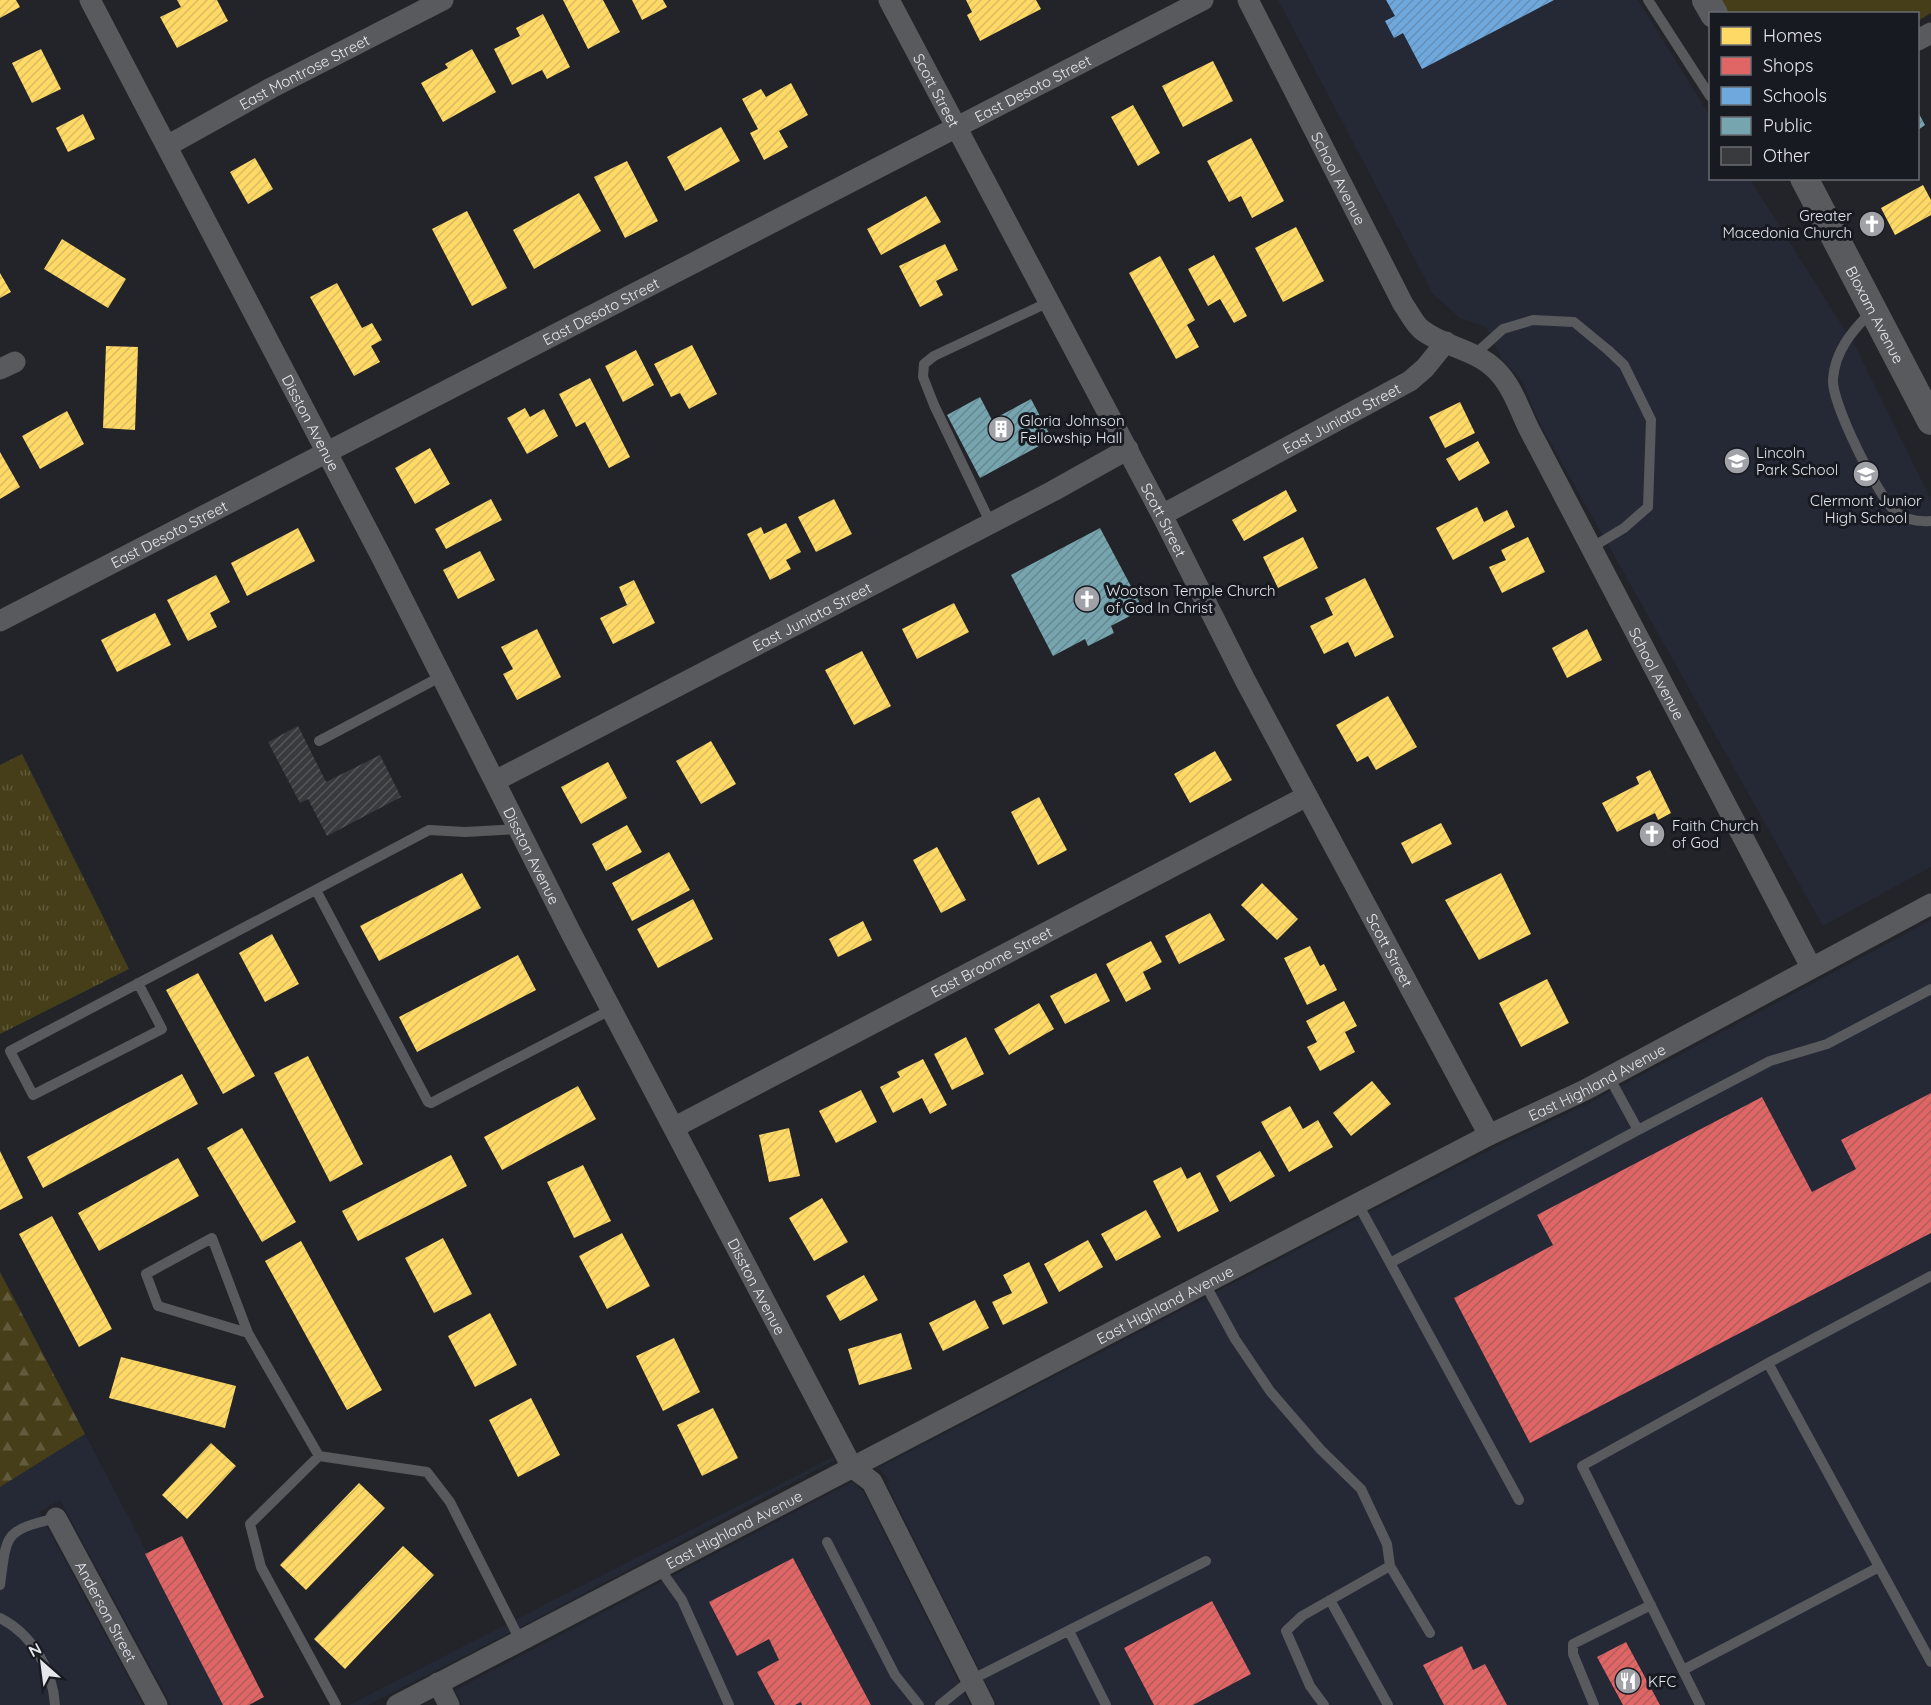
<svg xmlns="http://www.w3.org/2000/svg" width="1931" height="1705" viewBox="0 0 1931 1705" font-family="Quicksand,sans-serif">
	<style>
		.built { fill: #252835 }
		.grass { fill: url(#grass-tufts) }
		.forest { fill: url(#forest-firs) }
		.park { fill: #463e19 }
		.homes { fill: url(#homes-hatch) }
		.shops { fill: url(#shops-hatch) }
		.schools { fill: url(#schools-hatch) }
		.public { fill: url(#public-hatch) }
		.building { fill: url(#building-hatch) }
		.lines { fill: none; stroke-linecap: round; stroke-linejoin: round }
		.lane { stroke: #595a5e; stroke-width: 10 }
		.street { stroke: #595a5e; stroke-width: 21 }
		.secondary { stroke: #595a5e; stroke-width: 28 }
		.labels { text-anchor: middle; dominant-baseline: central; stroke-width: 6; stroke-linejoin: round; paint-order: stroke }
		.street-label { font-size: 15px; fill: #e4e6ec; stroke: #171a21 }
		.poi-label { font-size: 15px; fill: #e4e6ec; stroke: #171a21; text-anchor: start }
	</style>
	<defs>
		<pattern id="grass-tufts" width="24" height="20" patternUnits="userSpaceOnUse" patternTransform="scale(1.5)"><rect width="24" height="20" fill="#463e19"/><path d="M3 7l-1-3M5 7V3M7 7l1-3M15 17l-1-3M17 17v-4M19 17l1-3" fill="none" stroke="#615a3b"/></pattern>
		<pattern id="forest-firs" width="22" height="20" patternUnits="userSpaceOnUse" patternTransform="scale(1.5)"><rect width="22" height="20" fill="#463e19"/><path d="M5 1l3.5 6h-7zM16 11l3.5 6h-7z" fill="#615a3b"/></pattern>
		<pattern id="homes-hatch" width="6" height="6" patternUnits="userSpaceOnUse" patternTransform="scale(1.5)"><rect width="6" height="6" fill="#ffd966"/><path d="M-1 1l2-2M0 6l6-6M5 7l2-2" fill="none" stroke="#dabb60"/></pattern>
		<pattern id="shops-hatch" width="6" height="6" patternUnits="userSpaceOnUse" patternTransform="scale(1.5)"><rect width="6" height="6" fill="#e06666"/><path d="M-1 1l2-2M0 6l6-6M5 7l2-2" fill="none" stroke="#b15c5d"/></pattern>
		<pattern id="schools-hatch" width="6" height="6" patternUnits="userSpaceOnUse" patternTransform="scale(1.5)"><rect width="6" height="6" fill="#6fa8dc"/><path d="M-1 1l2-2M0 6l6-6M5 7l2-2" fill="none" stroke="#648fb7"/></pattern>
		<pattern id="public-hatch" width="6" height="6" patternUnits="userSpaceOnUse" patternTransform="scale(1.5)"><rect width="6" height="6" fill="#76a5af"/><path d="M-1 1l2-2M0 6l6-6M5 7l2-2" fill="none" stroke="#678890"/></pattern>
		<pattern id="building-hatch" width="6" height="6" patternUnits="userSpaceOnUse" patternTransform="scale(1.5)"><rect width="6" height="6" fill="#393a3e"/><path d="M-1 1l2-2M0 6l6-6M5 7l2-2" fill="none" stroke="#56565a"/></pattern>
	</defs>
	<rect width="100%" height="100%" fill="#232429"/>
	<path class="built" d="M1278,0H1638L1710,116V178L1750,179L1856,348L1931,499V867L1823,926L1540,424L1522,381L1502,359L1486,327L1460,318L1433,294Z
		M1931,920V1705H997L887,1484L889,1480L878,1468L1495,1147L1591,1102Z
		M85,1434L227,1705H171L60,1500L39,1512L143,1705H0V1487Z
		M833,1457L835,1460L515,1630L368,1705H349Z
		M852,1482L863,1491L970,1705H463L455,1690Z"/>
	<path class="grass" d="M22,754L129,969L0,1034V765Z"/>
	<path class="forest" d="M0,1272L85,1434L0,1487Z"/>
	<path class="park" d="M1720,0H1931V13L1918,21V14L1728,13Z"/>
	<path class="homes" d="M0,0H16L20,7L0,18Z
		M177,0H217L228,21L177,48L160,17L181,7Z
		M563,0H603L620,32L588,49Z
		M632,0H663L667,7L642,20Z
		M966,0H1036L1041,9L980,41L967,15L972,12Z
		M543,14L570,67L547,79L542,70L512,85L494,49L520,36L516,28Z
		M41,49L61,89L32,103L12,63Z
		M472,49L496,92L443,122L421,83L448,68L445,64Z
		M1213,61L1233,101L1183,127L1162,86Z
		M791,83L808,115L779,131L788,147L764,160L750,133L758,129L742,99L761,89L766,97Z
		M1133,105L1160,153L1138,166L1111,117Z
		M83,114L95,139L68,152L56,128Z
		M721,127L740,161L685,191L667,157Z
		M1251,138L1284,201L1252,218L1241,196L1229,202L1207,161Z
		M255,158L273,189L248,204L230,172Z
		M627,161L658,221L625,238L594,177Z
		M1923,185L1931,200V215L1895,235L1881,208Z
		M579,193L601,231L534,269L513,230Z
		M926,196L941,222L881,255L867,229Z
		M467,211L507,288L472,306L432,229Z
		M1296,227L1324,281L1283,302L1255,248Z
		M62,239L126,279L108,308L44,269Z
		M945,244L958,270L936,281L943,295L920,307L899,266Z
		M1214,255L1247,316L1234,323L1220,299L1208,306L1188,269Z
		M1160,256L1195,320L1187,325L1199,347L1176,359L1129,273Z
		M0,273L11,292L0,298Z
		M337,283L362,328L372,323L382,340L371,346L380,362L354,376L310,297Z
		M692,345L717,394L689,409L680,393L671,397L654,364Z
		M106,346L138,347L135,430L103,428Z
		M636,350L654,385L623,402L605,366Z
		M590,378L630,457L609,468L585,422L576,427L559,394Z
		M1460,402L1475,433L1445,448L1429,417Z
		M525,408L530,417L544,409L558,436L527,454L507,418Z
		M67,411L84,444L40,469L22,436Z
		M1478,441L1490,463L1459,481L1446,459Z
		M430,448L450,484L415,504L395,468Z
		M0,452L20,487L0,499Z
		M1286,490L1297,511L1244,541L1232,520Z
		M491,499L502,520L446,549L435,529Z
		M834,499L852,534L816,552L798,517Z
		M1477,507L1484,522L1507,510L1515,527L1453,560L1436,528Z
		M786,523L801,552L786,560L791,569L770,580L747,534L761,527L764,534Z
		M298,528L315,561L247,596L231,563Z
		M1303,537L1318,568L1278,588L1263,557Z
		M1528,537L1545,572L1502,593L1489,567L1506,560L1501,550Z
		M480,551L495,580L458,599L443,570Z
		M216,575L230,602L210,613L217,627L188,641L167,600Z
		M1365,578L1394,637L1355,657L1348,642L1324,654L1310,626L1333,615L1325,598Z
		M634,580L655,623L613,644L600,618L627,605L619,587Z
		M954,603L969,632L917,659L902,629Z
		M155,613L171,645L117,672L101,640Z
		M537,629L561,677L517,700L503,674L513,669L501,647Z
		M1587,629L1602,660L1567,678L1552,648Z
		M862,651L891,706L854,725L825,670Z
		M1388,696L1417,747L1376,770L1368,756L1357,762L1336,725Z
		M711,741L736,784L701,804L676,761Z
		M1215,751L1232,780L1190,803L1174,774Z
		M608,762L627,798L581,824L561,787Z
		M1650,770L1671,813L1658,820L1655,813L1617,832L1602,803L1639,784L1636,777Z
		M1039,797L1067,850L1038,865L1011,812Z
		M1441,823L1452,844L1412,864L1401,843Z
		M627,825L642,852L606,871L592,844Z
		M937,847L966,900L941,913L913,860Z
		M669,852L690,890L632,921L612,883Z
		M462,873L481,908L379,961L360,926Z
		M1501,873L1531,934L1479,960L1445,900Z
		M1262,883L1298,919L1277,940L1241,905Z
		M693,899L713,939L658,968L637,929Z
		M1210,913L1225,940L1179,964L1165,936Z
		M863,921L872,940L838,957L829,939Z
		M272,934L299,984L265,1002L239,953Z
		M1151,941L1162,962L1143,972L1151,989L1126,1002L1106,964Z
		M1310,946L1320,966L1324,964L1337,990L1307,1005L1284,958Z
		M518,955L536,990L417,1052L399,1017Z
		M198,973L255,1076L223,1094L166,990Z
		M1096,973L1110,1001L1065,1024L1050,996Z
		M1547,979L1569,1023L1521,1047L1499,1003Z
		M1344,1001L1357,1026L1345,1032L1355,1052L1320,1071L1307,1047L1317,1042L1306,1021Z
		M1039,1003L1054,1029L1009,1055L994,1029Z
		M966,1037L984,1074L952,1090L934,1054Z
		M308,1056L363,1164L330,1182L274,1073Z
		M923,1059L947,1105L930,1114L922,1098L893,1113L880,1087L900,1077L897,1072Z
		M182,1074L198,1104L43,1188L27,1157Z
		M1372,1081L1391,1104L1351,1136L1333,1113Z
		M578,1086L596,1119L502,1170L484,1137Z
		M861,1090L877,1122L836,1143L819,1111Z
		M1290,1106L1303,1129L1318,1120L1333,1147L1289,1172L1261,1122Z
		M242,1128L296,1222L262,1242L207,1148Z
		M789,1128L800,1176L769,1182L759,1135Z
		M0,1151L23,1198L0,1210Z
		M1260,1151L1275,1176L1230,1202L1216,1176Z
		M451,1155L467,1186L358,1241L342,1211Z
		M178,1158L199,1196L99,1251L78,1213Z
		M583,1165L611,1221L574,1238L547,1182Z
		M1181,1167L1187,1179L1200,1172L1219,1211L1178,1232L1153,1181Z
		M822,1198L848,1242L814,1261L789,1218Z
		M1146,1210L1161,1237L1116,1261L1101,1234Z
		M52,1216L112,1329L79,1347L19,1234Z
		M622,1233L650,1286L607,1309L579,1256Z
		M443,1238L472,1294L434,1313L405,1258Z
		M1088,1240L1103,1267L1059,1292L1044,1264Z
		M301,1241L382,1390L347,1410L265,1261Z
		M1029,1262L1048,1303L1003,1325L992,1302L1012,1293L1003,1275Z
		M864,1275L878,1300L840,1321L826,1296Z
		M975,1300L989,1328L943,1351L929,1323Z
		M490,1313L517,1365L475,1387L448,1336Z
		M901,1333L912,1369L859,1385L848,1349Z
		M674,1338L700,1392L663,1411L636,1356Z
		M121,1357L236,1386L225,1428L109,1398Z
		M531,1398L560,1455L518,1477L489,1420Z
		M713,1408L738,1458L702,1476L677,1425Z
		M211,1443L236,1466L187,1519L162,1495Z
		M359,1483L385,1508L306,1590L280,1565Z
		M403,1546L434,1575L345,1669L314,1639Z"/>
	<path class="shops" d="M1931,1093V1233L1530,1443L1454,1298L1553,1245L1537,1215L1762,1097L1812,1192L1856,1169L1841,1140Z
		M182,1536L264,1697L249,1705H223L145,1554Z
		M793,1558L871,1705H802L801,1702L795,1705H775L757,1672L779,1660L769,1639L737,1656L709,1602Z
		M1212,1601L1251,1674L1193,1705H1154L1124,1648Z
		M1626,1642L1660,1705H1623L1597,1657Z
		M1462,1646L1473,1670L1485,1664L1507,1705H1444L1423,1665Z"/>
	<path class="schools" d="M1386,0H1554L1422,69L1403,33L1394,38L1385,21L1395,16Z"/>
	<path class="public" d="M1918,112L1925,125L1918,130Z
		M980,397L992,420L1031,399L1052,439L980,478L947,415Z
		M1100,528L1143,609L1111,626L1114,633L1088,646L1085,639L1053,656L1011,575Z"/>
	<path class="building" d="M298,726L326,782L380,755L401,797L327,836L308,799L300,803L268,742Z"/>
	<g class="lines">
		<path class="lane" d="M1648,0L1710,96
			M1871,312C1852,331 1835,351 1833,379C1831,402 1878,497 1896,512C1906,520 1919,522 1931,521
			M1474,355L1503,329L1533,320L1574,322L1608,350L1624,365L1651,420L1648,507L1624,528L1591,548
			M991,524L934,405L923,377L924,364L934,356L1049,302
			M319,741L442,676
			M316,890L428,1102L431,1103L612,1009
			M138,983L162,1029L33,1095L10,1051L429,830L465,832L519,829
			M1609,1077L1638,1130L1770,1061L1827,1044L1931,989
			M1358,1204L1519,1500
			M1390,1263L1638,1130
			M1205,1284L1235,1339L1270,1391L1321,1450L1361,1489L1387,1544L1390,1566L1302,1616L1286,1631L1310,1686L1324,1705
			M248,1333L158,1306L146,1274L212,1238L248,1333L319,1456
			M1768,1363L1931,1276
			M827,1542L895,1675L919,1705
			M1390,1566L1430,1633
			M660,1569L682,1600L729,1705
			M0,1585C7,1534 3,1531 56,1518
			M1330,1600L1388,1705
			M0,1618C32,1634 53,1670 55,1705
			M1069,1631L1106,1705
			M1683,1670L1879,1567
			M336,1705L261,1567L250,1524L319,1456L427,1472L450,1502L521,1642
			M940,1705L971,1680L1206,1561
			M1594,1705L1573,1654V1644L1651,1605
			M1700,1705L1582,1466L1768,1363L1931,1662"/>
		<g class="street">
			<path id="s1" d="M90,0L382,558L571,933L852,1467L872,1482L984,1705"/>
			<path id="s2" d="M889,0L1162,515L1245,680L1489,1135"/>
			<path id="s3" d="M1248,0L1403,304C1409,312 1414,324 1422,330C1444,347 1474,349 1495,369C1512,385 1519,409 1529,429L1811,967"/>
			<path d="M1918,40L1931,33"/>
			<path id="s4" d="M167,146L271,88L443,0"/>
			<path d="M0,369L15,362"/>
			<path id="s5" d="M1162,515L1410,381L1425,368L1446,342"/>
			<path id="s6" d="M0,621L1203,0"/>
			<path id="s7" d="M495,781L1053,491L1128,449"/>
			<path id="s8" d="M675,1127L1307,796"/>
			<path id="s9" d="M56,1518L157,1705"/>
			<path d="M438,1683L449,1705"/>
			<path id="s10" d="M397,1705L1489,1135L1585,1090L1931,904"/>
		</g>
		<g class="secondary">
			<path d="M1706,0L1714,14"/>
			<path id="s11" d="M1804,178L1931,421"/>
		</g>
	</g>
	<defs>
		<symbol id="church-disc" viewBox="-11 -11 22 22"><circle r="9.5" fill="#a0a2a8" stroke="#171a21"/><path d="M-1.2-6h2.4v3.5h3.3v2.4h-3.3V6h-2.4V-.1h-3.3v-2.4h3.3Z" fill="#fff"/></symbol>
		<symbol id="building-disc" viewBox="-11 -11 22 22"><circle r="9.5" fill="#a0a2a8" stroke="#171a21"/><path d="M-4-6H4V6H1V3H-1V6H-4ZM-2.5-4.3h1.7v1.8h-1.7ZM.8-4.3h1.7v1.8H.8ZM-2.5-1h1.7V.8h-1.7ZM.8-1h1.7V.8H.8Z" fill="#fff"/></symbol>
		<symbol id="school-disc" viewBox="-11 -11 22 22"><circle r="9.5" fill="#a0a2a8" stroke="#171a21"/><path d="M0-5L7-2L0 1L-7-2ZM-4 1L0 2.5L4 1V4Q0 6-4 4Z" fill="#fff"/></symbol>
		<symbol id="restaurant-disc" viewBox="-11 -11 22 22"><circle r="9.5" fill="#a0a2a8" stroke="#171a21"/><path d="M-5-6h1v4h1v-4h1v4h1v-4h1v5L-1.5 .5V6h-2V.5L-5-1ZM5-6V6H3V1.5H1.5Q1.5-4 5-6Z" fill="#fff"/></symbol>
	</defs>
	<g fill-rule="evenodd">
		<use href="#church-disc" x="1857" y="209" width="30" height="30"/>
		<use href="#building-disc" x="986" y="414" width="30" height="30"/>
		<use href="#school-disc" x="1722" y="446" width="30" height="30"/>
		<use href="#school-disc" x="1851" y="459" width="30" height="30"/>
		<use href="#church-disc" x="1072" y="584" width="30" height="30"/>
		<use href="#church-disc" x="1637" y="819" width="30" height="30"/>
		<use href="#restaurant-disc" x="1613" y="1666" width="30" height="30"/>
	</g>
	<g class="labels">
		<g class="street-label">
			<text stroke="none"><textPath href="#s4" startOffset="156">East Montrose Street</textPath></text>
			<text stroke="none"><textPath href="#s6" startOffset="1162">East Desoto Street</textPath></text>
			<text stroke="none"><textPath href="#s2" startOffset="102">Scott Street</textPath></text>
			<text stroke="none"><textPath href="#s3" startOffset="200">School Avenue</textPath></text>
			<text stroke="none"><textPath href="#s6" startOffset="676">East Desoto Street</textPath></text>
			<text stroke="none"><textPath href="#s11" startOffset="154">Bloxam Avenue</textPath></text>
			<text stroke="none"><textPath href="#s5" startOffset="204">East Juniata Street</textPath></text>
			<text stroke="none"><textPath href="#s1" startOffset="477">Disston Avenue</textPath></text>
			<text stroke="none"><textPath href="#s2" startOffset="588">Scott Street</textPath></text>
			<text stroke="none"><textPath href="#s6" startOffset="190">East Desoto Street</textPath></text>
			<text stroke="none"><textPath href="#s7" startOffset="357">East Juniata Street</textPath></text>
			<text stroke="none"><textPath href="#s3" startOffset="802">School Avenue</textPath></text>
			<text stroke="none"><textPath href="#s1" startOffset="963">Disston Avenue</textPath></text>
			<text stroke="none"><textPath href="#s2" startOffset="1074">Scott Street</textPath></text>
			<text stroke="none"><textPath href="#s8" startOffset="357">East Broome Street</textPath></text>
			<text stroke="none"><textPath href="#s10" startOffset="1352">East Highland Avenue</textPath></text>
			<text stroke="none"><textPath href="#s1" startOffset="1449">Disston Avenue</textPath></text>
			<text stroke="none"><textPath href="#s10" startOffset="866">East Highland Avenue</textPath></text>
			<text stroke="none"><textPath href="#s10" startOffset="380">East Highland Avenue</textPath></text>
			<text stroke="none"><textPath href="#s9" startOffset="106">Anderson Street</textPath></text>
		</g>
		<g class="poi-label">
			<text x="1852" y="215" text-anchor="end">Greater<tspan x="1852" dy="17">Macedonia Church</tspan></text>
			<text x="1020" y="420">Gloria Johnson<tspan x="1020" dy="17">Fellowship Hall</tspan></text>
			<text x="1756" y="452">Lincoln<tspan x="1756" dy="17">Park School</tspan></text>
			<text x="1866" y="500" text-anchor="middle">Clermont Junior<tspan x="1866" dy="17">High School</tspan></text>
			<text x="1106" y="590">Wootson Temple Church<tspan x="1106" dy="17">of God In Christ</tspan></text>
			<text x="1672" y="825">Faith Church<tspan x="1672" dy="17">of God</tspan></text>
			<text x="1648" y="1681">KFC</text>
		</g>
	</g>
	<rect x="1709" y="12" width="210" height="168" fill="#171a21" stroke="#696c72" stroke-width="1.5"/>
	<rect x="1721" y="27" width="30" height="18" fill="#ffd966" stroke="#696c72" stroke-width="1.5"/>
	<text x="1763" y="42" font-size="18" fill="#e4e6ec">Homes</text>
	<rect x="1721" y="57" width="30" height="18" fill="#e06666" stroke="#696c72" stroke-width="1.5"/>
	<text x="1763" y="72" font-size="18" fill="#e4e6ec">Shops</text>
	<rect x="1721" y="87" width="30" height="18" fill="#6fa8dc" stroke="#696c72" stroke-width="1.5"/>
	<text x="1763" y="102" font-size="18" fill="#e4e6ec">Schools</text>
	<rect x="1721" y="117" width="30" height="18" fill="#76a5af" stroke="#696c72" stroke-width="1.5"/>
	<text x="1763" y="132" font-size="18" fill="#e4e6ec">Public</text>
	<rect x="1721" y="147" width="30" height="18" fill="#393a3e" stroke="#696c72" stroke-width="1.5"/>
	<text x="1763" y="162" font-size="18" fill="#e4e6ec">Other</text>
	<g transform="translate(42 1663) rotate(332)" stroke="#171a21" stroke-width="4.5" paint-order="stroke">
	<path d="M0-4.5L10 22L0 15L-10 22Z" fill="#e4e6ec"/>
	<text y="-9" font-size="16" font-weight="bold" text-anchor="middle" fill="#e4e6ec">N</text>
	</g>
</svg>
